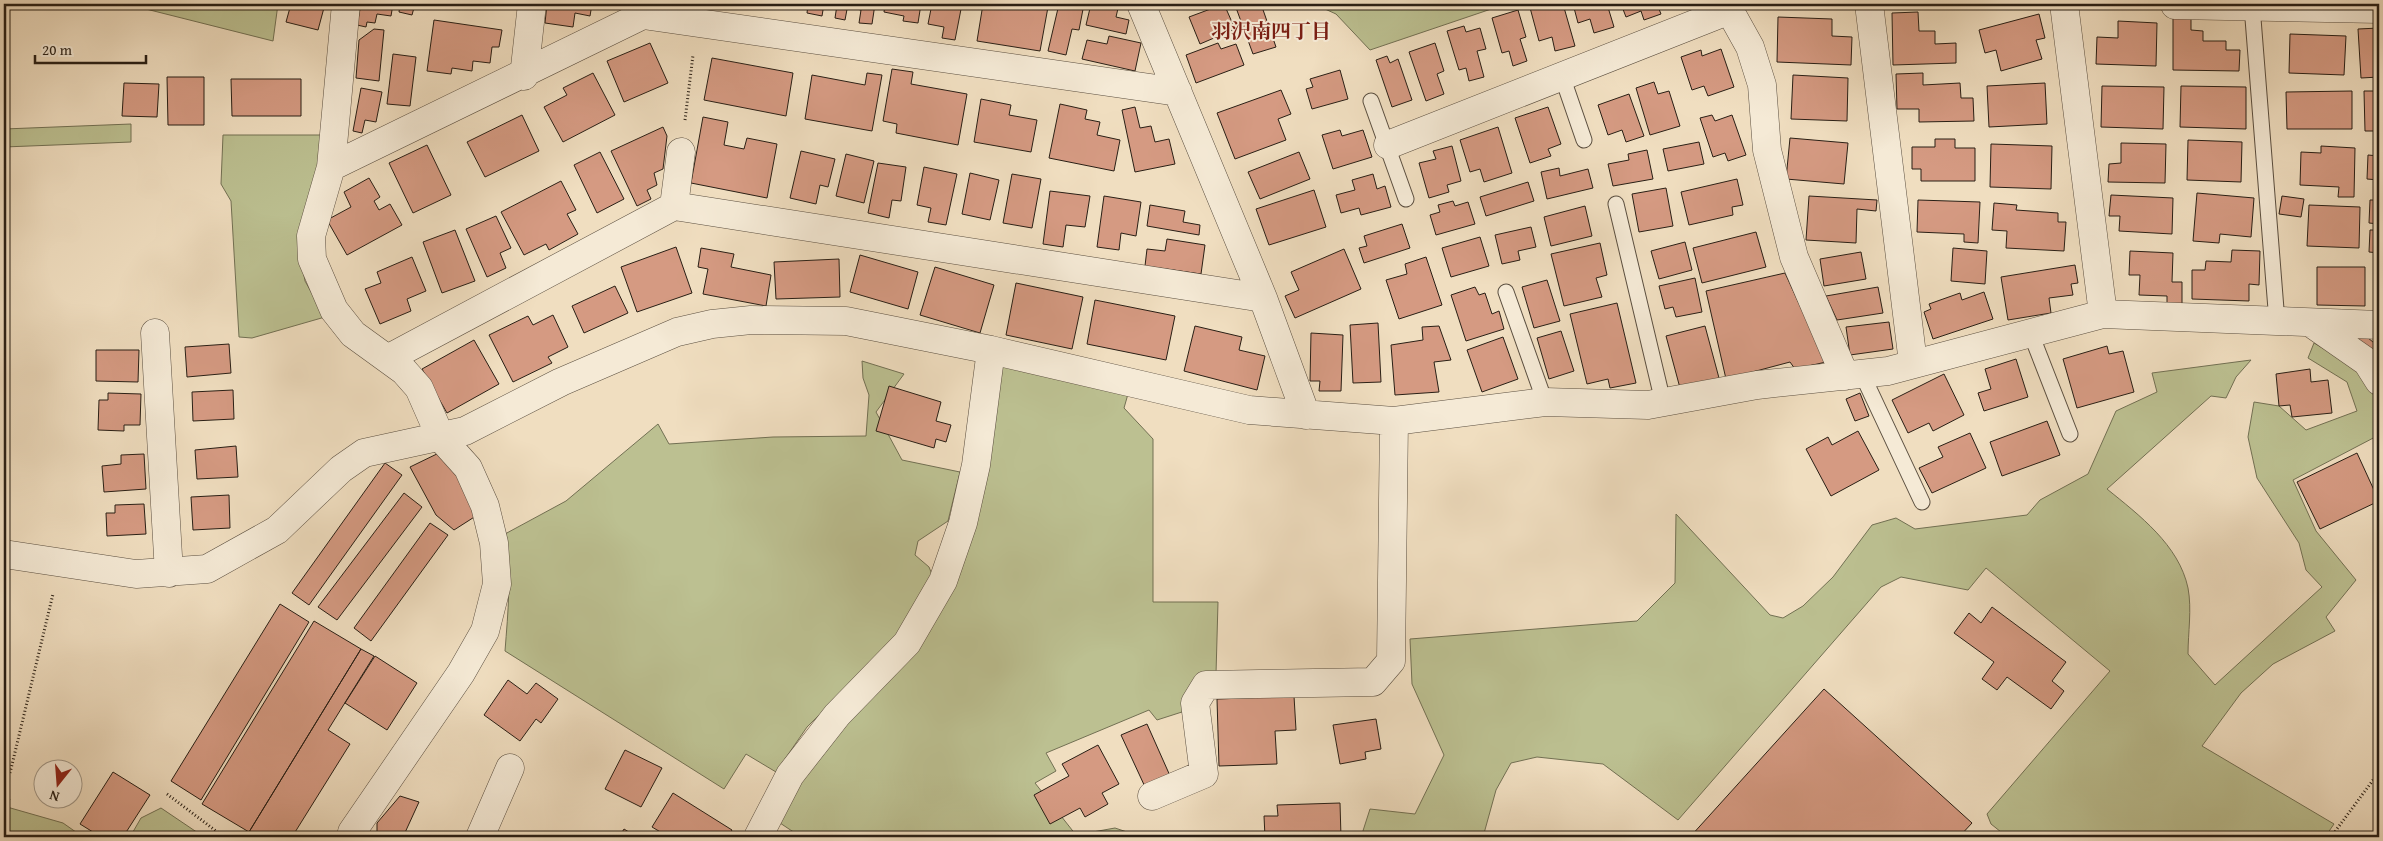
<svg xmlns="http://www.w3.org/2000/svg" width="2383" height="841" viewBox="0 0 2383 841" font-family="'Gentium Book Plus','Noto Serif JP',serif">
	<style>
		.green { fill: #bcc091; stroke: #727053 }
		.building { fill: #d59a82; stroke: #291f15 }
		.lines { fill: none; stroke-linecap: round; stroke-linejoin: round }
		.service-casing { stroke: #5b4f40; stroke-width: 17 }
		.minor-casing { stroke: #5b4f40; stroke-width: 29 }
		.path { stroke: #291f15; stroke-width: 3; stroke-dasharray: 1 2.5; stroke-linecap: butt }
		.service { stroke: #f5ead6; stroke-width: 15 }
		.minor { stroke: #f5ead6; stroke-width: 28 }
		.labels { text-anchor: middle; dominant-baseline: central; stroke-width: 4; stroke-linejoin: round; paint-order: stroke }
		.neighbourhood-label { font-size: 20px; font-weight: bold; fill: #7a1f14; stroke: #f5ead6 }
	</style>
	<rect width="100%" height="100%" fill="#f0dec0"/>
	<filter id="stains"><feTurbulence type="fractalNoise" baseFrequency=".004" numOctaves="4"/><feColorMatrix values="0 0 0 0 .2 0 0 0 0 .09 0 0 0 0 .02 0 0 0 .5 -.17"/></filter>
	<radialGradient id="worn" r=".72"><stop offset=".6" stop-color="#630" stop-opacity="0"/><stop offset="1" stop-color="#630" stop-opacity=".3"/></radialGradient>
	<path class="green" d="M138,4H278L273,41L138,7Z
		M1314,4H1506L1370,50L1336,14Z
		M131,124V142L4,147V129Z
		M223,135H327L300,253L305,281L325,317L252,338L239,337L231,201L221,184Z
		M2314,343L2359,369L2379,405V435L2293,480L2316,531L2356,580L2326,617L2335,631L2273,664L2241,693L2202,746L2334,824L2325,837H1999L2001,832L1991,824L1987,814L2110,671L1986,568L1968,590L1901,577L1881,587L1678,820L1603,764L1537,757L1511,763L1496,790L1483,837H1361L1370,809L1415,814L1444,755L1412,684L1410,639L1637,621L1675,583L1676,514L1770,615L1783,618L1803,606L1833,577L1872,525L1896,518L1915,529L2027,515L2040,500L2088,474L2116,411L2157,392L2152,373L2251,360L2236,377L2226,398L2211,396L2107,489C2139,515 2179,545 2188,588C2192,609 2188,633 2188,654L2215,685L2322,587L2306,570L2299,543L2257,478L2248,437L2254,402L2279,406L2306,430L2357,411L2347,382L2308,358Z
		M1000,358L1130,387L1124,408L1153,439V602H1218L1216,674L1185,711L1157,720L1149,710L1046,753L1056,771L1035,783L1076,835L1115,828L1142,837H801L777,821L832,734L905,663Z
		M862,361L904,374L876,412L902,460L960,472L948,521L918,541L915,555L929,567L933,577L897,638L807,727L776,772L746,754L724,789L505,651C508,612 512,573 505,534L566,501L658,424L669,444L773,437L866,436L869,395L863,378Z
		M4,798L10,799L7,807L63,823L83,837H4Z
		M161,808L204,837H130L141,818Z"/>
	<path class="building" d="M291,4H325L318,30L286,22Z
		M361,4H393L391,16L377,14L375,23L367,22L366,27L357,25Z
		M400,4H415L412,15L399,12Z
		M547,4H592L590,16L575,13L573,27L545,23Z
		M608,4H623V8Z
		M757,4H788V9Z
		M808,4H824L822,16L807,13Z
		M829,4H848L845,20L835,18L837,5Z
		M853,4H875L872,24L859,23L861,10L852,8Z
		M885,4H921L918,23L903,21L904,16L884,12Z
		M932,4H962L955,40L942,38L944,27L928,24Z
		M983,4H1028L1048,7L1040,51L977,41Z
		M1059,4H1084L1079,30L1072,29L1066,55L1048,51Z
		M1091,4H1119L1116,17L1129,20L1126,34L1086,25Z
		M1224,4L1235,29L1200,44L1189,17Z
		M1238,4H1261L1276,47L1253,54L1235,5Z
		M1529,4H1563L1575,46L1555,51L1552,37L1539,41Z
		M1573,4H1607L1614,27L1594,33L1590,19L1578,23Z
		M1621,4H1657L1661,14L1644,20L1641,11L1626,17Z
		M1518,10L1526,37L1520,39L1527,61L1513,66L1509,51L1502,53L1492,18Z
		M1918,12L1919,31H1935V44L1956,43V63L1893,65L1892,13Z
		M2039,14L2045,38L2036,40L2042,59L2001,71L1996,50L1985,53L1979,30Z
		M1778,17L1832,19V36L1852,37L1851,65L1777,62Z
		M2173,18H2191V30L2203,31V41H2226V50H2240L2239,71L2173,70Z
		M434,20L502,30L499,47H492L490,63L473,61L472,71L452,68L451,74L427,71Z
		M2118,21L2157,23L2156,66L2096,64L2097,37L2118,38Z
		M1464,26L1466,32L1480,28L1486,49L1477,51L1484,77L1469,81L1466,68L1459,70L1447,31Z
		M2379,28V77L2361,78L2358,29Z
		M374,29L384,30L379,81L356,78L359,40Z
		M2290,34L2346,36L2344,75L2289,73Z
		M1109,36L1141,43L1135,71L1082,59L1087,40L1107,44Z
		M650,43L668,83L624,102L607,61Z
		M1218,43L1221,49L1236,44L1244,65L1196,83L1186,55Z
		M1435,43L1444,71L1437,74L1444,94L1426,101L1409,52Z
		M1721,49L1734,87L1708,96L1704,86L1692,90L1681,57L1701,50L1702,56Z
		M393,54L416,57L410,106L387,104Z
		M1387,56L1390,63L1398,59L1412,100L1392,107L1376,60Z
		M712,58L793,73L786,116L704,100Z
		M892,69L913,72L911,84L967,94L958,145L896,133L897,124L883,121Z
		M1340,70L1348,99L1312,109L1306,89L1313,87L1310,79Z
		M593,73L615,115L563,142L544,107L567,95L563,88Z
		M867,73L882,75L872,131L805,119L812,75L865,85Z
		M1923,73V85L1960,83L1961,98H1973L1974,121L1919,122V109H1897L1896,74Z
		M1793,75L1848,78L1847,121L1791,119Z
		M167,77H204V125H168Z
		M231,79H301V116H232Z
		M1654,82L1658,94L1669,91L1680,126L1650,135L1636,88Z
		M124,83L159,84L157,117L122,116Z
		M2045,83L2047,124L1989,127L1987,86Z
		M2102,86L2164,87L2163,129L2101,127Z
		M2181,86L2246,87V129L2180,127Z
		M361,88L382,92L376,122L365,120L362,133L353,131Z
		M1281,90L1291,114L1278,119L1286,140L1235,159L1217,113Z
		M2352,91V129H2287L2286,92Z
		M2364,91H2379V131H2365Z
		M1629,94L1644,136L1626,142L1622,130L1608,135L1598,105Z
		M981,99L1011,105L1009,115L1037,120L1031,152L974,142Z
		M1060,104L1087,110L1085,119L1100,122L1097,135L1120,140L1114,171L1049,158Z
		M1135,107L1140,128L1151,126L1155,142L1169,139L1175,164L1135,172L1122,110Z
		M1548,107L1561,144L1548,149L1551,156L1530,163L1515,118Z
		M522,115L539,151L485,177L467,142Z
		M1712,115L1715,121L1732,115L1746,155L1728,161L1725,153L1713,157L1700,118Z
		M703,117L728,122L724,145L744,149L747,138L777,144L767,198L691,183Z
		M663,127L667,136L663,169L654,173L657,185L647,190L651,199L637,206L611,151Z
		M1498,127L1512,173L1484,182L1480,169L1470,172L1460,140Z
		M1340,130L1342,136L1363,130L1372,157L1333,169L1322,135Z
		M1790,138L1848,143L1844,184L1786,179Z
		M1935,139H1955V148H1975V181H1921V169H1912V147H1935Z
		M2188,140L2242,142L2241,182L2187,180Z
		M1699,142L1704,164L1668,171L1663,149Z
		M2121,143L2166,144L2165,183L2108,182L2109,164L2121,163Z
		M1991,144L2052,146L2051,189L1990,187Z
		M427,145L451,195L413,213L389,163Z
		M1452,146L1461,181L1447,185L1449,192L1429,198L1419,163L1436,159L1433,151Z
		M2321,146L2355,148L2354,197H2338L2339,187L2300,185L2301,152L2321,153Z
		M1647,150L1653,179L1613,186L1608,164L1629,160L1628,154Z
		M801,151L835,159L828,187L820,185L816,204L790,198Z
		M600,152L624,199L597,213L574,165Z
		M1299,152L1310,179L1260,199L1248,172Z
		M846,154L874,161L864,203L836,196Z
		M2368,155L2379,156V190V180L2367,179Z
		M878,163L906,167L901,201L892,200L889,218L868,213Z
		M924,167L957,174L946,225L928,222L931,208L917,205Z
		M1559,168L1560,176L1588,169L1593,188L1547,199L1541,172Z
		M970,173L999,180L990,220L962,214Z
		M1012,174L1041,179L1032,228L1003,223Z
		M1373,174L1377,189L1385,186L1391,207L1361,215L1359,208L1341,213L1336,195L1355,190L1352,180Z
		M369,178L380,197L374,201L379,210L390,204L402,225L347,255L327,220L351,207L344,192Z
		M1737,179L1743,205L1732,207L1733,215L1689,225L1681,192Z
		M561,181L576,210L567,214L578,234L549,250L546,244L524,255L501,212Z
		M1528,182L1534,201L1486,216L1480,197Z
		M1666,188L1673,226L1639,232L1632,194Z
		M1314,190L1326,227L1269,245L1256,209Z
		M1050,191L1090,196L1085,227L1066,225L1063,247L1043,244Z
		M2197,193L2254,198L2251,237L2220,234L2219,243L2193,241Z
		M2111,195L2173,198L2172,234L2119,231L2120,216H2109Z
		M1104,196L1141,202L1136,236L1121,233L1119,250L1097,247Z
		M1809,196L1877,200L1876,211L1857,209L1856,243L1806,240Z
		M2282,196L2304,199L2301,217L2279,214Z
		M1918,200L1980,202L1978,243L1964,242V234L1917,232Z
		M2370,200H2379V224L2369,223Z
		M1453,201L1455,206L1468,202L1475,224L1436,235L1430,215L1440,212L1438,205Z
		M1994,203L2017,205L2016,210L2058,213V222H2066L2064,251L2006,248L2007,231L1992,230Z
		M1150,205L1185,211L1183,222L1200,225L1199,235L1147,226Z
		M2309,205L2360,207L2359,248L2307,246Z
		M1585,206L1592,236L1551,246L1544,217Z
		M496,216L511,248L500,253L506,268L487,277L466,229Z
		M1402,224L1410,248L1364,263L1359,248L1367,246L1364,236Z
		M1531,227L1536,247L1518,251L1520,260L1502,264L1495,235Z
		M455,230L475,281L442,293L423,242Z
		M2370,230H2379V253L2369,252Z
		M1756,232L1766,267L1702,283L1693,248Z
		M1480,237L1489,266L1451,277L1442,248Z
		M1167,239L1205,245L1201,274L1145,266L1147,249L1165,251Z
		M1685,242L1692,270L1659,279L1651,251Z
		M1600,243L1607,275L1596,278L1602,297L1564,306L1551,254Z
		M676,247L692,293L637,312L621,267Z
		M701,248L734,254L731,267L771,275L766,306L703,294L708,269L698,267Z
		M1953,248L1987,251L1985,284L1951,281Z
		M1344,249L1361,289L1295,318L1285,296L1299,290L1291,272Z
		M2232,250L2260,251L2259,285L2249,284V301L2192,299V270H2205L2206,261L2231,262Z
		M2130,251L2173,253L2172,282H2182V306H2167V296L2139,295L2140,275H2129Z
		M1861,252L1866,279L1824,286L1820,259Z
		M860,255L918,272L908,309L850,292Z
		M412,257L426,291L407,299L411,311L380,324L365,289L381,283L377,272Z
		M1426,257L1442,305L1399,319L1386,280L1407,274L1405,264Z
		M839,259L840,297L776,299L774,262Z
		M2075,265L2078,283L2071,284L2073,295L2049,298L2051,313L2008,320L2001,277Z
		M935,267L994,285L980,333L920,315Z
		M2317,267H2365V306L2317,305Z
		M1785,273L1826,362L1795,369L1790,362L1726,379L1706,291Z
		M1695,278L1702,312L1676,317L1673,307L1665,309L1659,286Z
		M1547,280L1560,321L1534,328L1522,287Z
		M1016,283L1083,297L1072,349L1006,335Z
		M2376,283H2379V311L2376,310Z
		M615,286L628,313L584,333L572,306Z
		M1475,287L1479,295L1485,293L1492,314L1499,311L1504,329L1466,341L1451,295Z
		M1878,287L1883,313L1837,320L1826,296Z
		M1984,292L1993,319L1933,339L1924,312L1931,309L1929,304L1960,293L1962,300Z
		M1095,300L1175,316L1166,360L1087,344Z
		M1617,303L1636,383L1610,388L1608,379L1587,384L1570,314Z
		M553,315L568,347L548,357L552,363L513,382L489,335L528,316L533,325Z
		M1889,322L1893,349L1850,355L1846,327Z
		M1378,323L1381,382L1353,383L1350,325Z
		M1195,326L1242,337L1239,350L1265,356L1257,390L1184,371Z
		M1439,326L1451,360L1434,362L1439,392L1395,395L1391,345L1423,340L1422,327Z
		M1705,326L1719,378L1680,388L1666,336Z
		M2356,328L2379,347V356L2345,341Z
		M1561,331L1574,371L1549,379L1537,338Z
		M1311,333L1343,335L1341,391H1319L1320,381H1310Z
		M1503,337L1518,379L1482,392L1467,350Z
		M474,340L499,384L447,413L422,369Z
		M229,344L231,373L187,377L185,347Z
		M2107,346L2109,354L2123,351L2134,392L2077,408L2063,359Z
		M96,350H139L138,382L96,381Z
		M2016,359L2028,397L1984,411L1978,393L1991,389L1985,369Z
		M2310,369L2311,382L2328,380L2332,413L2292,417L2290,405L2279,406L2276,374Z
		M1944,374L1964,415L1933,431L1929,423L1908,433L1892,400Z
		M889,386L941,402L936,421L951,425L946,442L936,439L934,448L876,431Z
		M233,390L234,419L193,421L192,392Z
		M108,393L141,394L140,425H124V431L98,430L99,400H108Z
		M1860,393L1869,416L1855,421L1846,399Z
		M2047,421L2060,455L2002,476L1990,442Z
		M1858,431L1879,470L1831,496L1806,449L1828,437L1832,445Z
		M1970,433L1986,468L1932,493L1919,468L1943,457L1938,447Z
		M236,446L238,477L197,479L195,450Z
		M443,451L479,514L454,530L436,515L410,467Z
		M2357,453L2379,501L2320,529L2297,482Z
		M144,454L146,489L104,492L102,466L121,464V455Z
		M385,463L402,475L309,605L292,593Z
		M404,493L422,507L337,620L318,607Z
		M229,495L230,528L193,530L191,497Z
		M144,504L146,534L107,536L106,513H115V505Z
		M430,523L448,535L371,641L354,628Z
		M280,604L309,622L201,800L171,781Z
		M1992,607L2066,662L2052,681L2064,691L2051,709L2007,677L1997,690L1982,679L1994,662L1954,633L1969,613L1981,623Z
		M314,621L361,649L249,832L202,804Z
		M361,649L374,656L328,730L350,744L292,837H256L249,832Z
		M375,656L417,683L387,730L345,703Z
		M508,680L527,694L536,683L558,699L541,723L536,719L520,741L484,715Z
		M1824,689L1972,823L1959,837H1690Z
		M1294,696L1296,730L1275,731L1277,764L1219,766L1217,699Z
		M1376,719L1381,749L1365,752L1366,759L1340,764L1333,725Z
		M1147,724L1171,778L1146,789L1121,735Z
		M1098,745L1119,784L1102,793L1108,804L1085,817L1080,808L1050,824L1034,795L1069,776L1062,764Z
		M625,750L662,768L641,807L605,789Z
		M113,772L150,795L123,837H101L80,824Z
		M673,793L732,830L728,837H669L652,827Z
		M400,796L419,802L403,837H377V823Z
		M1340,803L1341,837H1265L1264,816H1278L1277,805Z
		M624,829L637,837H619Z"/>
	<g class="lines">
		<defs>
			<path id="service" d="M2252,6L2277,322
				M1562,76L1584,140
				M1371,101L1406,199
				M1616,204L1663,402
				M1506,292L1545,402
				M2031,334L2070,434
				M1862,374L1922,502"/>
			<path id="minor" d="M346,4L331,167L311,236L312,259L334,310L353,334L404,371L419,388L441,438L468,468L485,506L494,543L497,584L485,631L461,673L352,832L351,837
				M1141,4L1263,298L1306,415
				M1726,4L1750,47L1762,85L1767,150L1794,257L1845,376
				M1869,4L1913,363
				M2064,4L2103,314
				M2175,5L2379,9
				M524,76L532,4
				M1388,145L1730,10
				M331,167L643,15L1178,92
				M674,206L681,152
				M2311,323L2367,362L2379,381
				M155,333L169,573
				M389,358L674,206L1263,298
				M4,554L136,574L207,569L277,530L341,469L364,453L465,431L561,382L677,332L712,324L751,320L846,321L991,350L1249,410L1394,421L1545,402L1648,405L1757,385L1888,371L2103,314L2379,325
				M1152,796L1204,774L1195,703L1206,685L1373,682L1391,661L1394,421
				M480,837L510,768
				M758,837L790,775L837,715L907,643L943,581L963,523L976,465L991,350"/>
		</defs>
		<use href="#service" class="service-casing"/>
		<use href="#minor" class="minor-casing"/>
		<path class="path" d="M685,120L693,55
			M10,773L53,594
			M167,794L224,837
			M2331,837L2379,772"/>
		<use href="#service" class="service"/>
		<use href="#minor" class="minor"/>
	</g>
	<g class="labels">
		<g class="neighbourhood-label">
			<text x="1271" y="30">羽沢南四丁目</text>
		</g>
	</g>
	<rect width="2383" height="841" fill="none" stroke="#f0dec0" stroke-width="20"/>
	<rect x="5" y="5" width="2373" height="831" fill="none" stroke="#291f15" stroke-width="2.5"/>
	<rect x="10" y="10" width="2363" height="821" fill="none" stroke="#291f15"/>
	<g transform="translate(58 784) rotate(197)"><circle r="24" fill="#f5ead6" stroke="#a39989"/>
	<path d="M0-4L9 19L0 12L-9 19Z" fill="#8f2418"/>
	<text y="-8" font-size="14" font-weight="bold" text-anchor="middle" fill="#291f15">N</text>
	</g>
	<path d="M35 55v8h111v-8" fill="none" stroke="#291f15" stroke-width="2.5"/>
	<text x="42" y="55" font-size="15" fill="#291f15" stroke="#f5ead6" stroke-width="4" paint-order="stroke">20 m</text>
	<rect width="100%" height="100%" filter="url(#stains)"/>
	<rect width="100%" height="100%" fill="url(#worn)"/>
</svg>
